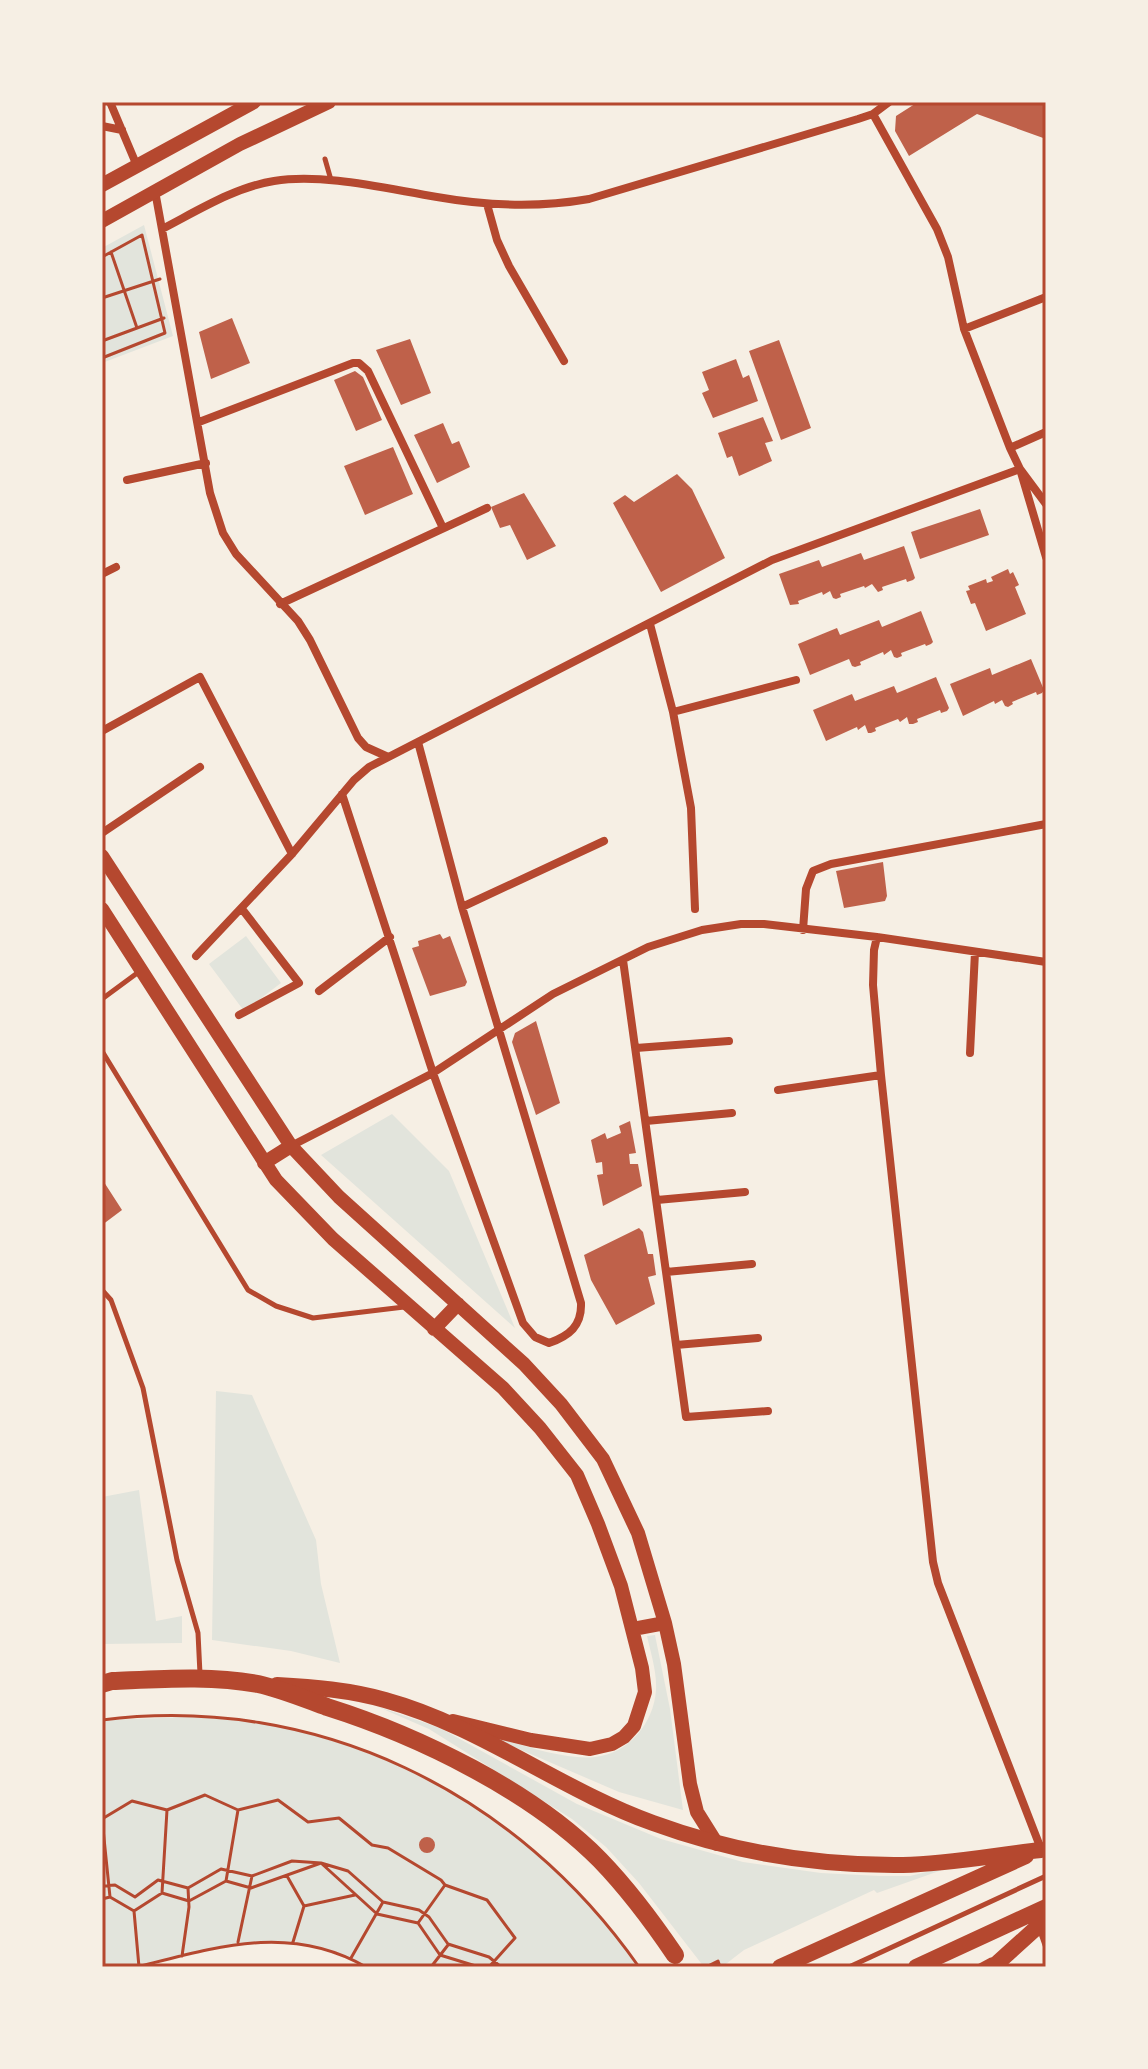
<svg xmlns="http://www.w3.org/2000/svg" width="1148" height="2069" viewBox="0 0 1148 2069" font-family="'Noto Sans',sans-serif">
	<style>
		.green { fill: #e2e4dc }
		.building { fill: #bf614a }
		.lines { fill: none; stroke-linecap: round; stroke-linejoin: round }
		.path { stroke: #b5482f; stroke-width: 3 }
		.service { stroke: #b5482f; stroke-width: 5 }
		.minor { stroke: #b5482f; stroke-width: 8 }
		.secondary { stroke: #b5482f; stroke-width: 14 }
		.primary { stroke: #b5482f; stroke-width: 16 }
		.trunk { stroke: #b5482f; stroke-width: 18 }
		.neatline { fill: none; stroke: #b5482f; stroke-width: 3 }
	</style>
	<rect width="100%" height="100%" fill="#f6efe4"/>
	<path class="green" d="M144,225L173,336L102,363V248Z
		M246,936L281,983L244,1011L209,964Z
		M392,1114L449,1171L515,1328L321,1155Z
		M216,1391L252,1395L316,1540L321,1584L340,1663L291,1651L212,1640Z
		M139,1490L156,1621L182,1616V1643L102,1644V1497Z
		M655,1635L670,1709L683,1810L619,1792L482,1733C512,1742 564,1761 595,1757C628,1754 654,1723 656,1690C657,1672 651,1654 647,1636Z
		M376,1706L440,1728L577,1804L661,1839L743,1862L821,1873L880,1876H910L959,1864L877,1893L874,1890L744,1950L722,1967H704L639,1883L606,1847L572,1819L429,1729Z
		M193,1717C219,1719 247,1720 272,1725C424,1757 551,1840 639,1967H366C318,1939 265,1937 211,1948C187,1954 163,1962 139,1966C127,1968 114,1967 102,1967V1720Z"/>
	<path class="building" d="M918,102H1046V139L977,114L909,156L895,131L896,116Z
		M232,318L250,363L211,379L199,332Z
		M410,339L431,393L401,405L376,350Z
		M779,340L811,428L781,440L749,351Z
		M736,359L743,378L749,375L758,401L713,418L702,393L709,390L702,372Z
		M355,371L363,377L382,420L356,431L334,380Z
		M763,417L773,441L765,443L772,461L739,476L732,456L727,458L718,433Z
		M443,423L452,444L459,441L470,467L437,483L414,435Z
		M393,447L413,494L365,515L344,466Z
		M677,474L692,489L725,558L661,592L613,503L625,495L634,502Z
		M524,493L556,546L527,560L510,525L500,528L491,507Z
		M980,509L989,535L920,559L911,532Z
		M904,546L915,578L913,580L907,582L906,579L882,587L883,590L878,592L872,584L865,588L864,586L840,594L841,597L836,599L833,598L830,591L823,595L822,592L798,601L799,604L790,605L779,574L819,560L822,567L861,553L864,560Z
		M1008,569L1010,574L1013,572L1019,585L1015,587L1026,614L986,631L975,603L971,604L966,591L970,590L968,586L986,579L987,583L993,581L991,577Z
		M921,611L933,642L931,644L926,646L925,644L901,653L902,656L897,658L894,657L891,650L884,655L883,652L860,662L861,665L855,667L852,666L849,659L810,675L798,644L837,628L840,635L879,620L882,627Z
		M1031,659L1044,690L1042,693L1037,695L1036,692L1012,702L1013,704L1008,707L1005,706L1002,700L995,704L994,701L963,716L950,684L990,668L992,675Z
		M936,677L949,708L947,711L941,713L940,710L917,719L918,722L913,724H909L907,717L900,722L898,719L875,728L876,731L871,733H868L865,725L858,730L857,727L826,741L813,710L852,694L855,701L894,686L897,693Z
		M883,862L887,896L885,901L844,908L836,871Z
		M440,934L443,939L450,936L467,982L465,986L430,996L412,948L419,946L418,941Z
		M536,1021L560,1103L536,1115L512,1042L515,1033Z
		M630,1121L636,1153L629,1154L630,1164H638L642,1186L603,1206L597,1175L603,1174L602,1162L596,1163L591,1140L605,1133L607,1139L621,1133L619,1126Z
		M102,1179L122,1210L102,1225Z
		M639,1228L643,1232L648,1254H653L656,1275L648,1277L655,1304L616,1325L591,1280L584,1255Z
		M419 1845a8 8 0 1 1 16 0a8 8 0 1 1-16 0Z"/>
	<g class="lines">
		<path class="path" d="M111,252L137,328
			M102,257L142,235L165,333L102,358
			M102,298L160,279
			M102,341L164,318
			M102,1720C316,1693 517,1792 639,1967
			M287,1876L304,1906L293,1942
			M226,1881L238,1810
			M102,1886L115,1885L135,1897L158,1880L188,1888L221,1869L252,1876L292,1861L321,1863L348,1871L383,1902L419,1910L429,1917L448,1944L489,1957L501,1967
			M162,1893L167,1810
			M110,1897L102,1819L132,1801L167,1810L205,1795L238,1810L278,1800L308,1822L339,1818L372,1845L388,1848L441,1880L445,1885L487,1900L515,1938L489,1967
			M102,1899L110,1897L134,1911L162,1893L189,1901L226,1881L251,1888L321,1863L377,1914L418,1923L440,1955L479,1967
			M304,1906L355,1895
			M134,1911L139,1967
			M418,1923L445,1885
			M238,1942L252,1876
			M182,1956L189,1907L188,1888
			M351,1958L383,1902
			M137,1967C216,1947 290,1923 366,1967
			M431,1967L448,1945
			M706,1967L718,1961L720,1967"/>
		<path class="service" d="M325,159L331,180
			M102,999L140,971
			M102,1051L248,1290L276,1306L313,1318L404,1307
			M102,1290L111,1300L143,1388L177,1560L198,1633L200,1674
			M1040,1931L1046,1948
			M849,1967L1046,1876
			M978,1967L991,1960"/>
		<path class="minor" d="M110,102L137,166
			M873,114L937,229L948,257L964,329L1010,448L1020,469L1046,504
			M102,126L122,130
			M155,191L210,493L223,533L236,554L298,621L310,640L358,738L366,747L386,756
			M487,204L497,240L509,266L564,361
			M162,229C197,211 235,187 274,181C324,173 387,189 437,197C488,206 538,208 589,199L858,119L873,114L889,102
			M964,329L1046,297
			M199,422L353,363H359L368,371L443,528
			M1010,448L1046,432
			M127,480L206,463
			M102,574L116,567
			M280,604L487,508
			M650,624L673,712L691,808L695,909
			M673,712L796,680
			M102,731L200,677L292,854
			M342,794L433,1073L523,1323L535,1337L549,1343C569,1336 582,1326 581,1303L462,907L418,742
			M102,833L200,767
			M462,907L604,841
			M803,930L806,889L813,871L831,864L1046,824
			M877,937L874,950L873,985L881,1075L933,1562L938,1583L1041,1849
			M196,956L292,854L354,780L369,767L772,560L1020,469L1046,557
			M623,960L686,1417L768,1411
			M319,991L390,937
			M239,1015L299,983L242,909
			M636,1048L729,1041
			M970,1053L975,952
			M778,1090L881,1075
			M646,1121L732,1113
			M291,1146L433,1073L553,994L648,947L702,930L741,924H764L877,937L1046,962
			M657,1200L745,1192
			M666,1272L752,1264
			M676,1345L758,1338"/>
		<path class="secondary" d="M102,185L254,102
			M102,221L240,144L329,102
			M102,856L291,1146L339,1197L524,1364L561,1404L603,1459L638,1533L665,1623L674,1664L690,1784L697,1812L717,1844
			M102,909L276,1180L333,1239L503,1388L540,1428L577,1475L598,1524L621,1586L642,1668L645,1692L634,1726L624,1737L612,1744L590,1749L531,1740L453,1721
			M264,1163L291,1146
			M434,1329L458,1304
			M633,1629L665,1623"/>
		<path class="primary" d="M277,1685C313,1687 350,1690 385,1700C480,1726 561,1790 653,1823C732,1852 819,1866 903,1865C949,1864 995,1855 1041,1850
			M780,1967L1026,1856
			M916,1967L1046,1907
			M993,1967L1046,1919"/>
		<path class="trunk" d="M102,1684L112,1681C160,1679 211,1675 258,1684C281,1689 305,1699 327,1707C419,1736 532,1791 600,1860C629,1890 652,1921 675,1955"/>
	</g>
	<rect width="1148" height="2069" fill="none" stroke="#f6efe4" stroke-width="208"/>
	<rect x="104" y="104" width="940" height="1861" class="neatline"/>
</svg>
